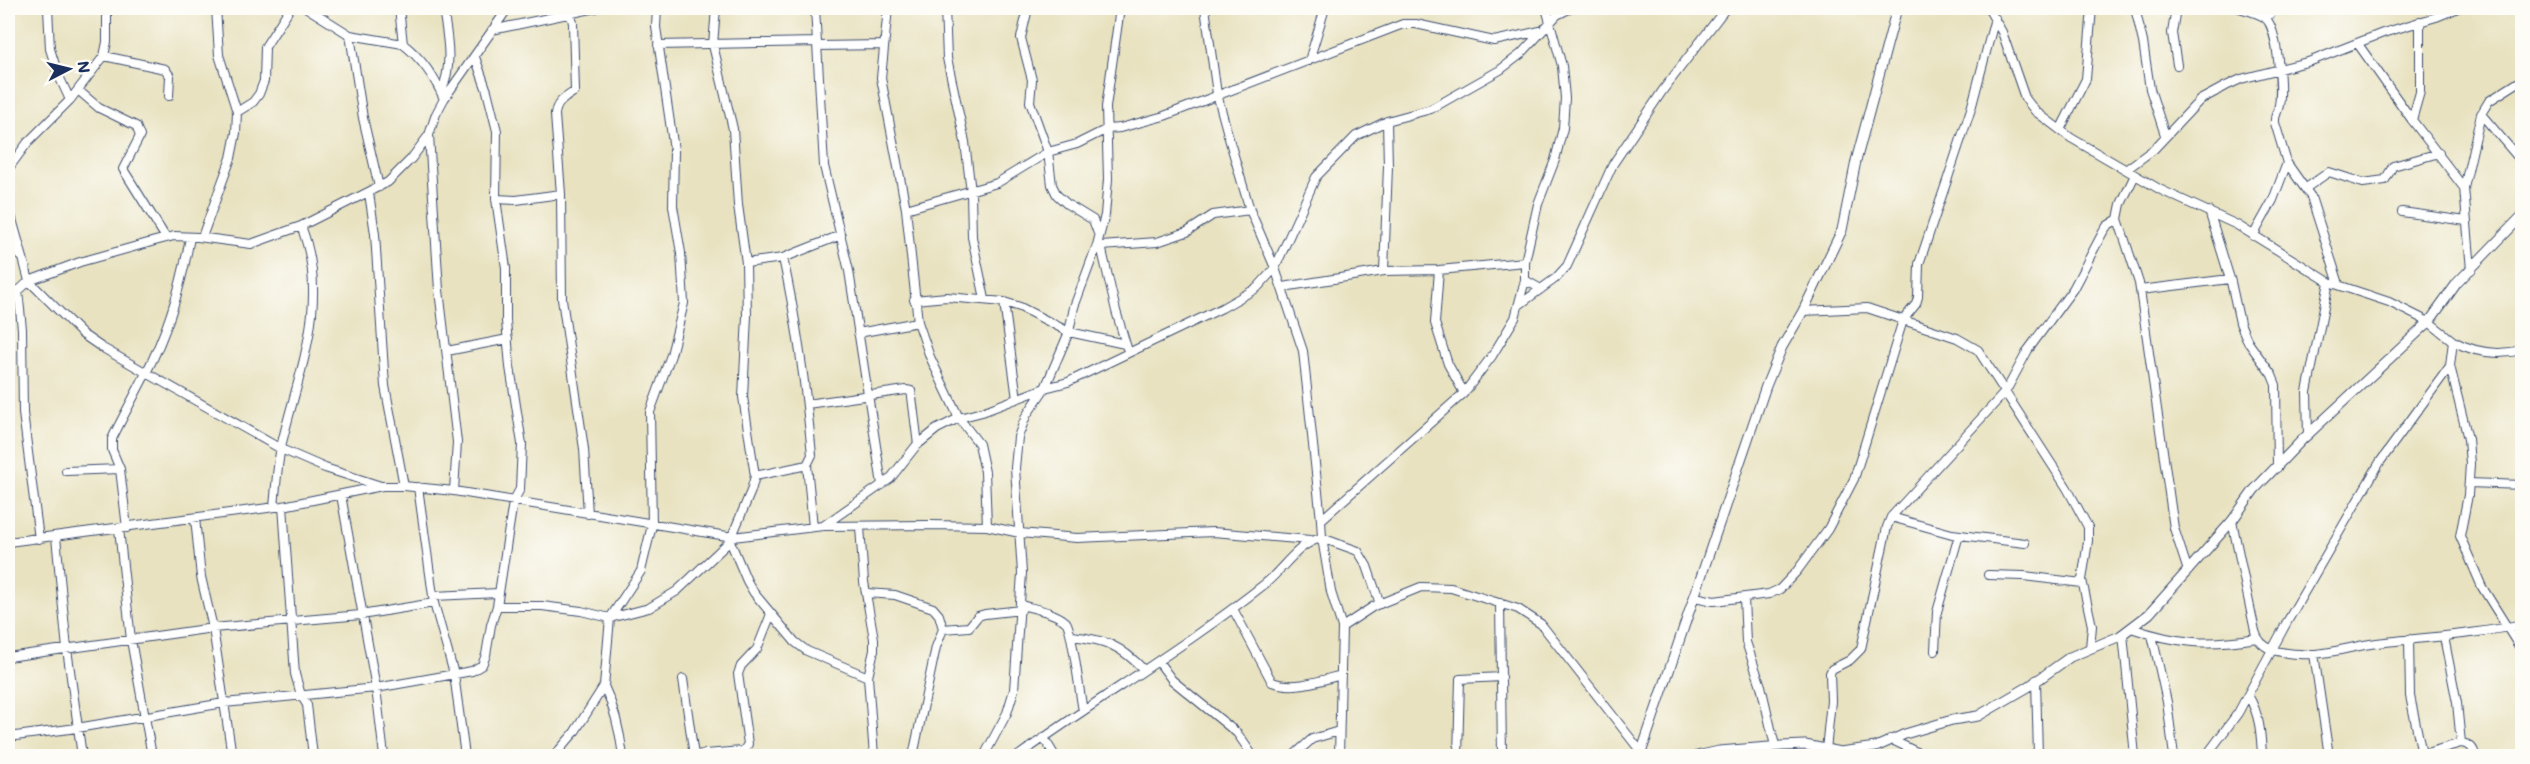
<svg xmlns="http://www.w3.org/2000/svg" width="2530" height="764" viewBox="0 0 2530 764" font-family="Mali,sans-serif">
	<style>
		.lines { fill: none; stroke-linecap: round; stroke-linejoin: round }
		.minor-casing { stroke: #3a4a6d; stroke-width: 10 }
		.tertiary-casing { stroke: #3a4a6d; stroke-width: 11 }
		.minor { stroke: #fff; stroke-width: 8 }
		.tertiary { stroke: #fff; stroke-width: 9 }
	</style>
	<rect width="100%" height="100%" fill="#fdfcf7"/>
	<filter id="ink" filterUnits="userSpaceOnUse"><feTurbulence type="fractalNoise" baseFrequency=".0167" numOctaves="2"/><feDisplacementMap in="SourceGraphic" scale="12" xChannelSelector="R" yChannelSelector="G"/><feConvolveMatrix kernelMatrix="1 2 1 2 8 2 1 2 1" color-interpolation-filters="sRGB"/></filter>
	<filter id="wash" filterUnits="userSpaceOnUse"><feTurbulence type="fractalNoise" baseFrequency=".008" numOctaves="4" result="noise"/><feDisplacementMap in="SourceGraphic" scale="24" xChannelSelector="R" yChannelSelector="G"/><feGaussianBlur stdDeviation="1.35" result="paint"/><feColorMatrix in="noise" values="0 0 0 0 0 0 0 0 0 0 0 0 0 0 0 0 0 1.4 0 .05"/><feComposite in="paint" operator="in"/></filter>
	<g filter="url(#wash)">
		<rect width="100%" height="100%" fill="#e8e2c0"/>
	</g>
	<g filter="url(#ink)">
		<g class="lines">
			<defs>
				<path id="minor" d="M48,8L50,49L58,74L70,100
					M307,8L350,35L403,44
					M399,8L403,44C421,58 435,78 444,99
					M569,8L573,23L575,91C565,98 556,102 555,115L561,194L562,299L584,449L588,514
					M815,8L824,166L849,271L882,485
					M888,8L881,78L906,209L918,322L930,357L959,418L979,444L985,472L987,526
					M945,8L947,58L965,142L971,192L972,237L985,299
					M1028,8L1021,38L1032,80L1030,102L1048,152L1052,185L1057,195L1067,204L1093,220L1099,236
					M1205,8L1217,94L1230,142L1250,210L1275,268L1303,351L1321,520
					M1988,8L2002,32L2025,98L2035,111L2071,138L2161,190L2237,225L2329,282L2389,302L2429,322L2453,341L2450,366L2380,462L2287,622L2238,713L2206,756
					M2135,8L2143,42L2150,89L2165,135
					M2176,8L2172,33L2177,65
					M2239,8C2246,10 2259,13 2265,18C2278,27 2282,90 2279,105C2278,112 2274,115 2275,123L2287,163L2311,197L2339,284
					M2266,18L2276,8
					M492,30L596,8
					M350,35L363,118L379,187
					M2358,44L2412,120L2464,188L2471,270
					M658,45L817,42
					M818,46L883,45
					M104,56L165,69L170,76L169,96
					M1309,61L1325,8
					M2522,80L2489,101L2481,114L2522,162
					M78,90L99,108L136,126L140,136L123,169L166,238
					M441,92C454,64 447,36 443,8
					M237,112L253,102L259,94L264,81L265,47L290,8
					M2412,120L2420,92V21
					M2060,130L2086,79L2092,8
					M429,135L439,290L457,442L454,491
					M8,169L28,142L70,100L104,56L107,42V8
					M2127,169L2154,149L2200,100L2226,86L2241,79L2311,61L2383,33L2436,17L2458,8
					M2135,175L2121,204L2118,219L2139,283L2174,528L2188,571
					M2306,188L2329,172L2363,183L2385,180L2393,166L2439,153
					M2464,188L2481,114
					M369,193L375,234L385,386L404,486
					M496,199L516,200L561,194
					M8,205L23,258
					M906,209L997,183L1048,152L1077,144L1107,129L1120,128L1164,116L1403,24H1416L1494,41L1540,31
					M2209,211L2231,282L2240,323L2248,342L2272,375L2276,385L2277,468
					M2402,212L2466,221
					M2253,236L2273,200L2287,163
					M202,237L231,158L236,133L237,112L219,55L216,8
					M1098,245L1101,246L1116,311L1127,348
					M8,246L23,258L29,281L82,334L101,347L281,449L325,468L381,486
					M1101,246L1157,242L1187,232L1213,215L1250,210
					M783,258C797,323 806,389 812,455L807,465L813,527
					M746,263L783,258L841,235
					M1439,270L1435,323L1448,364L1464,393
					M1384,271L1388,166L1387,121
					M1525,280L1541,289
					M1283,287L1384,271L1439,270L1525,262
					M18,290L22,329L23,413L39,539
					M2140,290L2230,279
					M914,300L947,297L1004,302L1020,307L1069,332L1125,344
					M8,301L29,281L80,262L155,241L174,236L198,237L251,244L301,226L388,182L411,159L429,135L436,114L444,99L508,8
					M1004,302L1017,399
					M1519,305L1556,278L1567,266L1613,164L1663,90L1726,8
					M1803,311L1867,308L1957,338L1978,350L2067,488L2088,527V541L2082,580L2092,626L2090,648
					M858,333L918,322
					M2453,341C2475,353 2497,356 2522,350
					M447,351L508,339
					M2450,366L2468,439L2470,464L2468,495L2460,536L2482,587L2522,651
					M807,404L906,390L911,391L912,397L918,445
					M2308,435L2307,392L2329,282
					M120,469L112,450V439C123,416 135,395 146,373C168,331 182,283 190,237
					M66,471L120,469L127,528
					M755,476L807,465
					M2469,483L2522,485
					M418,487L434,603L454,674L465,756
					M341,495L376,688L384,756
					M283,506L295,674L301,695L307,705L313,756
					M274,507C276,487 277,467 281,447C298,373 331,302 301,226
					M1891,517L1952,534L2025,543
					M195,518L201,577L213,628L232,756
					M2232,521L2255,631C2260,651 2281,653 2300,654C2325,656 2352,646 2377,643C2425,637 2475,635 2522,624
					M823,526L890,479L916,446L937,429L959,418L982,412L1045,388L1068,382L1222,308L1257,288L1275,268L1316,177L1356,136L1387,121L1431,109L1500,70L1521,54L1557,15L1571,8
					M860,527L864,582L874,639V650L868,677L874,756
					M119,529L131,640L152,756
					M56,537L67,649L82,756
					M1322,538L1331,592L1342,627L1339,756
					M1322,538L1358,551L1367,566L1380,604
					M730,541L747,581L754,593L795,642L807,651L868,677
					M8,542L283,506L382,486H404L454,491L733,537L823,526L930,525L987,526L1020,533L1077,538L1213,532L1310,540
					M1988,575L2024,576L2082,583
					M867,593L895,595L933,608L939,615L943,629L936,647L913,756
					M434,596L498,593
					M1695,597L1714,601L1769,594L1780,589L1797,571L1828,529L1854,479L1903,320L1916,304L1918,297L1919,264L1971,109L1995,18
					M1744,598L1746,642L1761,686L1775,746
					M1500,603L1502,756
					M1021,605C1035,609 1055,612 1066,622C1072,628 1080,696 1083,711
					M497,606H542L581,611L610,618L649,608L677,591L730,541L751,491L755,476L743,397L747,316L746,263L738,205L733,129L713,45L716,8
					M1233,609L1272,682C1294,690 1319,681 1341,675
					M1342,627L1374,606L1421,587L1451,588L1518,609L1541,624L1642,753
					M2131,628C2178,644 2208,646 2257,638
					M943,629L969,627L978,616L985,614L1021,610
					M2123,634L2135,756
					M2152,635L2167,702L2174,756
					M1072,636C1106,640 1120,645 1144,670
					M2444,637L2457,703L2461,743
					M2409,639L2410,696L2422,754
					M1935,651L1937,612L1959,535
					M2314,654L2329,756
					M8,657L213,628L361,615L434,603
					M1158,661L1172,680L1237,733L1253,756
					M683,679L694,756
					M2036,680L2038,756
					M604,686C615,709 620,731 623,756
					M2248,695C2260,715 2261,734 2262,756
					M8,737L77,728L224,703L376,688L472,671L482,665L486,655L491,625L497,606L513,502L520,489L522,444L510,367L506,321V268L496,199L497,131L487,91L475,57
					M1044,738L1055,756
					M1890,739L1925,756
					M1767,747L1769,756
					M1826,750L1831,701L1830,673L1832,669L1850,660L1861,649L1887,527L1891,517L2006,391L2028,350L2073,289L2103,232L2107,226L2118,219
					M694,755L742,751
					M554,756L574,733L604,686L610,618L641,571L652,525L650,412L671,355L684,303L681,253L673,206L674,150L656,27L657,8
					M740,756L748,744L738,674L741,666L757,649L771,614
					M984,756L1007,713L1014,690L1022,573L1015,468L1018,437L1026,416L1045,388L1069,332L1074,307L1097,245L1105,215L1108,179L1106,107L1120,8
					M1018,756C1100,697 1187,646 1266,583C1284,568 1299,542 1322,538L1321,520L1464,393L1492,356L1515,318L1525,280V262L1538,204L1555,160L1563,128L1565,98L1562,66L1546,8
					M1293,756L1312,739L1339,731
					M1458,756L1460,679L1502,677
					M2416,756L2461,743C2470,744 2474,748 2475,756"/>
				<path id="tertiary" d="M1640,756L1766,386L1782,347L1803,311L1842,230L1856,161L1897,8
					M1697,756L1719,751L1782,746L1805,745L1840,752L1876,747L1905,734L1952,720L1978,716L2028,687L2070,657L2120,636L2149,614L2232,521L2254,490L2302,440L2429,322L2457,283L2522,216"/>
			</defs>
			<use href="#minor" class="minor-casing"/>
			<use href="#tertiary" class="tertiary-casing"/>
			<use href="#minor" class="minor"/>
			<use href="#tertiary" class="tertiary"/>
		</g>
	</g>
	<rect width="2530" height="764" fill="none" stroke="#fdfcf7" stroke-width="30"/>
	<g transform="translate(69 69) rotate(83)" stroke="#fdfcf7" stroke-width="4.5" paint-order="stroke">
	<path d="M0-4.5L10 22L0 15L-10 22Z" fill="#1b2f5e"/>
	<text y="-9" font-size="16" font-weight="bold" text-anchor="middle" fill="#1b2f5e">N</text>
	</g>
</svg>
